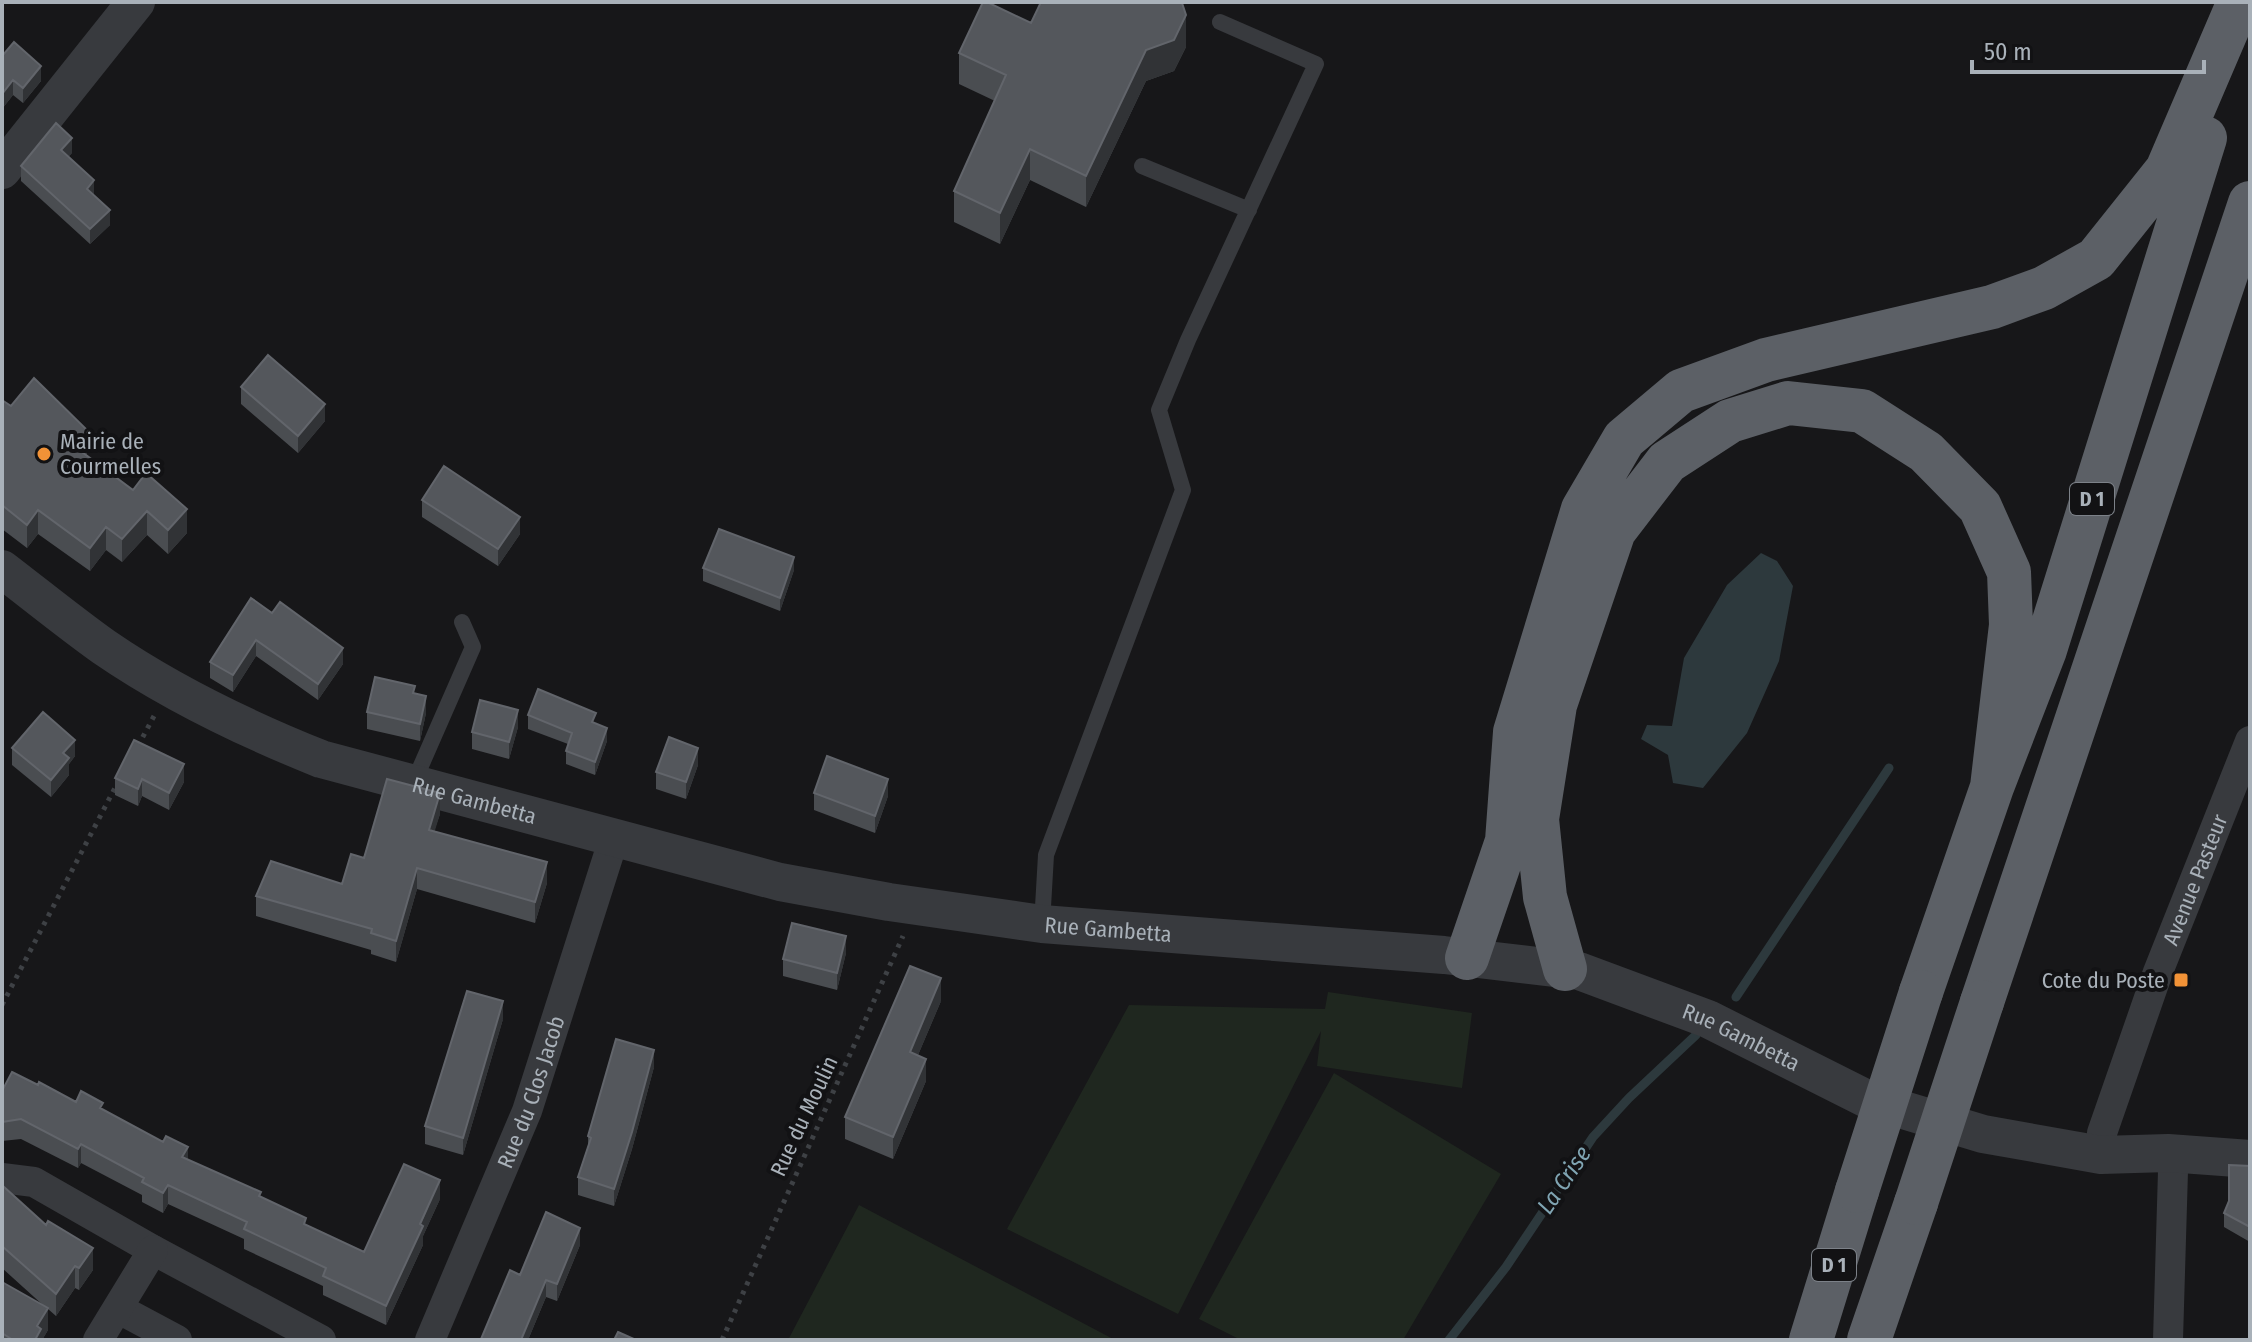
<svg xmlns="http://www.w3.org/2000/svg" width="2252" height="1342" viewBox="0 0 2252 1342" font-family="'Fira Sans Condensed',sans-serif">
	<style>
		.green { fill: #1f271f }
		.water { fill: #2d393d }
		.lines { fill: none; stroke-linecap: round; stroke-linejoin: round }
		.stream { stroke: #2d393d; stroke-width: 9 }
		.path { stroke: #3e4145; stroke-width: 5; stroke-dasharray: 4 6; stroke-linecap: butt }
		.service { stroke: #383a3e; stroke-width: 16 }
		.minor { stroke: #383a3e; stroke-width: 30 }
		.tertiary { stroke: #383a3e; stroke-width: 38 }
		.trunk { stroke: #5c6066; stroke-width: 44 }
		.trunk-bridge { stroke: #5c6066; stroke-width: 44 }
		.wall { fill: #4a4d51 }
		.shaded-wall { fill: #313336 }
		.building { fill: #54575c; stroke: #62656b; stroke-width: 2 }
		.poi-dot { fill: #f19237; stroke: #121214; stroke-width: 3 }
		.labels { text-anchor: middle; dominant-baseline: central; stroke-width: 8; stroke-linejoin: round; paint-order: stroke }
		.shield { fill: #121214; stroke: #7c8188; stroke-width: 2 }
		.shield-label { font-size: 20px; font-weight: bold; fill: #a9b1b9 }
		.poi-label { font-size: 22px; fill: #a9b1b9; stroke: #121214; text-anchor: start }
		.street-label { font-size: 22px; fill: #a9b1b9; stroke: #121214 }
		.water-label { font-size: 24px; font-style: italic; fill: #80a5b3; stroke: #121214 }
	</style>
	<rect width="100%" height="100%" fill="#171719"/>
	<path class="green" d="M1328,992L1472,1013L1462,1088L1317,1066L1321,1031L1178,1314L1007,1229L1129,1005L1325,1009Z
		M1334,1073L1501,1174L1403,1340H1241L1199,1319Z
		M859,1205L1115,1340H788Z"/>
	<path class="water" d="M1761,553L1777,561L1793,586L1779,661L1747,733L1703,788L1673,783L1668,755L1641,739L1647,725L1672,726L1684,658L1727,585Z"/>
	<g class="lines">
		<path class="stream" d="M1736,997L1889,768
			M1449,1340L1506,1267L1593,1137L1629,1098L1696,1035"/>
		<path class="path" d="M138,746L154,716
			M2,1005L118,782
			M722,1340L903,936"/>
		<path class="service" d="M1142,166L1249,210
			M413,784L473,647L462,622
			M1042,924L1046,855L1183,490L1159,410L1188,340L1316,64L1220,22"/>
		<g class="minor">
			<path id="s1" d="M2101,1155L2102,1133L2158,972L2250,741"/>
			<path d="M2,1178L34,1182L153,1250L321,1340"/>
			<path d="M119,1309L177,1340"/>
			<path d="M98,1340L153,1250"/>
			<path id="s2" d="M430,1340L527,1111L614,838"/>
			<path d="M2168,1340L2173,1171L2168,1153"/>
		</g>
		<g class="tertiary">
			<path d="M2,170L136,2"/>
			<path id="s3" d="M2,569C36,595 69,622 104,647C171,693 246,729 321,759L780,882L889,902L1042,924L1444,955L1579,971L1708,1019L1867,1099L1983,1134L2101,1155L2168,1153L2250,1159"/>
		</g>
		<path class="trunk" d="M1467,958L1507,841L1515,732L1583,509L1624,439L1681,391L1766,360L1992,307L2044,288L2096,259L2167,170L2239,2
			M1565,969L1545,897L1537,819L1555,705L1614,531L1667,462L1730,421L1788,403L1862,411L1926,452L1980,507L2009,572L2011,625L1992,787
			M1921,992L1992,787L2045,650L2205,138
			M1982,1002L2250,203
			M1811,1340L1857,1191
			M1869,1340L1916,1203"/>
		<path class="trunk-bridge" d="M1857,1191L1921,992
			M1916,1203L1982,1002"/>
	</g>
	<path class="wall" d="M1186,47L1174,71L1146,81L1086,207L1030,180L1000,244L954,222V191L995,101L959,84V53Z
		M2,56L41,81L23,103L13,95L2,109Z
		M72,153L68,157L94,196L110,225L90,244L21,181V166Z
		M241,387L325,421L298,453L241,404Z
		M2,400L87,453L86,455L187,533L168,554L147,535L122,562L106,550L90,571L38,534L27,548L2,529Z
		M422,500L520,534L498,566L422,517Z
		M703,568L794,570L780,611L703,581Z
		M272,613L343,664L318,700L256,656L233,692L210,678V662Z
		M367,712L426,713L420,741L367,729Z
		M528,715L596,723L607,741L595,775L566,764V751L568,744L528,729Z
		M518,727L509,759L472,749V732Z
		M12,748L75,756L69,764V775L51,797L12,765Z
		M698,765L686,799L656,789V772Z
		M115,778L184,782L169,810L142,796L138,806L115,795Z
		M814,793L888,796L875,833L814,810Z
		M440,814L434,831L547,883L535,923L417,889L396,962L371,954V950L256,916V896L342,884L364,858Z
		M846,953L837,990L783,976V959Z
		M941,1001L918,1055L926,1081L893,1159L845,1139V1117Z
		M503,1019L463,1155L425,1144V1126Z
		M654,1067L632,1149L614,1206L578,1195V1177L588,1148V1136Z
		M38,1085L76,1102L103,1110L188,1160L261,1197L306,1225L364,1252L440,1199L423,1236V1245L386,1325L323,1295V1286L244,1249V1239L168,1204L163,1213L142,1202V1195L81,1163L78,1168L21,1139L2,1141V1091Z
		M2250,1166V1242L2224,1227V1213Z
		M2,1187L93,1270L79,1290L75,1288L56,1316L48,1309V1330L42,1340H2V1282L44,1306L2,1268Z
		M580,1245L557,1301L546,1297L528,1340H481L510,1270L520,1275Z"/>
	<path class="shaded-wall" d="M1186,15V47L1174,71L1146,81L1086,207V176L1146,50Z
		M41,66V81L23,103V88Z
		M13,80V95L2,109V94Z
		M72,138V153L61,165V150Z
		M1030,149V180L1000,244V213Z
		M94,180V196L87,189Z
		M110,210V225L90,244V229Z
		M325,404V421L298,453V436Z
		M87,430V453L74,469V446Z
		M187,509V533L168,554V530Z
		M38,510V534L27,548V525Z
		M147,511V535L122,562V539Z
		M520,517V534L498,566V549Z
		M106,527V550L90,571V548Z
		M794,557V570L780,611V598Z
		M256,640V656L233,692V675Z
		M343,648V664L318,700V684Z
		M426,696V713L420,741V724Z
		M518,710V727L509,759V742Z
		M607,728V741L595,775V762Z
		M75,740V756L69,764V775L51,797V780L63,753Z
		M698,748V765L686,799V782Z
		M184,764V782L169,810V793Z
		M142,779V796L138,806V789Z
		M888,779V796L875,833V816Z
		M440,793V814L429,850V830Z
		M547,862V883L535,923V902Z
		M417,868V889L396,962V941Z
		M846,936V953L837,990V973Z
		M941,978V1001L910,1074V1052Z
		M503,1001V1019L463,1155V1138Z
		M654,1050V1067L632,1149L614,1206V1189Z
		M926,1059V1081L893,1159V1137Z
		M81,1144V1163L78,1168V1149Z
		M188,1147V1167L182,1157Z
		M440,1180V1199L423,1236V1245L386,1325V1306Z
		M168,1185V1204L163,1213V1193Z
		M580,1228V1245L557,1301V1284Z
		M93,1248V1270L79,1290V1268Z
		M75,1266V1288L56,1316V1294Z
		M546,1280V1297L528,1340H521Z
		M48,1308V1330L42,1340H35L37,1326Z"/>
	<path class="building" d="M983,2H987L1031,23L1041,2H1180L1182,3L1186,15L1174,40L1146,50L1086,176L1030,149L1000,213L954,191L1006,75L959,53Z
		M14,42L41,66L23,88L13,80L2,94V56Z
		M56,123L72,138L61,150L94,180L87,189L110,210L90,229L21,166Z
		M268,355L325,404L298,436L241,387Z
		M34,378L87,430L74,446L133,490L146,473L187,509L168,530L147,511L122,539L106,527L90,548L38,510L27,525L2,505V400L11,406Z
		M444,466L520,517L498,549L422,500Z
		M719,529L794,557L780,598L703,568Z
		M251,598L272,613L280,602L343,648L318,684L256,640L233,675L210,662Z
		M375,677L415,686L413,693L426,696L420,724L367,712Z
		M538,689L596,713L592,722L607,728L595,762L566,751L572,733L528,715Z
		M480,700L518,710L509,742L472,732Z
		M43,712L75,740L63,753L69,758L51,780L12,748Z
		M669,737L698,748L686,782L656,772Z
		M134,740L184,764L169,793L142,779L138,789L115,778Z
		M827,756L888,779L875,816L814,793Z
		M387,779L440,793L429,830L547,862L535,902L417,868L396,941L371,933L372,929L256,896L271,861L342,884L351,854L364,858Z
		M792,923L846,936L837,973L783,959Z
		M910,966L941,978L910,1052L926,1059L893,1137L845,1117Z
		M467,991L503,1001L463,1138L425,1126Z
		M616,1039L654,1050L632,1132L614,1189L578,1177L591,1138L588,1136Z
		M12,1072L38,1085L39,1082L76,1102L81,1091L103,1103L100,1108L163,1142L166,1136L188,1147L182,1157L261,1192L259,1196L306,1218L304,1224L364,1252L404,1164L440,1180L420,1224L423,1226L386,1306L323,1276L326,1268L244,1229L247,1222L168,1185L163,1193L142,1182L144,1178L81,1144L78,1149L21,1119L2,1122V1091Z
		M2229,1165L2250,1166V1227L2224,1213L2229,1201Z
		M3,1186L46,1225L48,1221L93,1248L79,1268L75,1266L56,1294L2,1246Z
		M546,1212L580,1228L557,1284L546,1280L521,1340L481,1339L510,1270L520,1275Z
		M2,1282L48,1308L37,1326L41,1329L35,1340H13L2,1333Z
		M618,1332L636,1340H614Z"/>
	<g class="poi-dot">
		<circle cx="44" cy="454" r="8"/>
		<rect x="2173" y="972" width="16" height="16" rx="4"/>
	</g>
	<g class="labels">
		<g class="shield">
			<rect x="2070" y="483" width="44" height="32" rx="6"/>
			<rect x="1812" y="1249" width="44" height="32" rx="6"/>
		</g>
		<g class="shield-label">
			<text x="2092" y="499">D 1</text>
			<text x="1834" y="1265">D 1</text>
		</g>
		<g class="poi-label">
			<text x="60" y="441">Mairie de<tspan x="60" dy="25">Courmelles</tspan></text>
			<text x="2165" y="980" text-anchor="end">Cote du Poste</text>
		</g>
		<g class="street-label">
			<text stroke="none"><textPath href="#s3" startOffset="532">Rue Gambetta</textPath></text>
			<text stroke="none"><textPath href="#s1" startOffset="292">Avenue Pasteur</textPath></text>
			<text stroke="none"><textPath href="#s3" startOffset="1180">Rue Gambetta</textPath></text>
			<text stroke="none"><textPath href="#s3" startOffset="1828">Rue Gambetta</textPath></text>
			<text stroke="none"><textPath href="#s2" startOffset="268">Rue du Clos Jacob</textPath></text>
			<text transform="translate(804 1116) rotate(-65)">Rue du Moulin</text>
		</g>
		<g class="water-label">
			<text transform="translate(1564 1180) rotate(-56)">La Crise</text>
		</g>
	</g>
	<rect width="2252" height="1342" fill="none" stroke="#a9b1b9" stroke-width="8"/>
	<path d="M1972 60v12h232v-12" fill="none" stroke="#a9b1b9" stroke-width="4"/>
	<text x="1984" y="60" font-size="24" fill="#a9b1b9" stroke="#121214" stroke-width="6" paint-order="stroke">50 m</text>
</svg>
